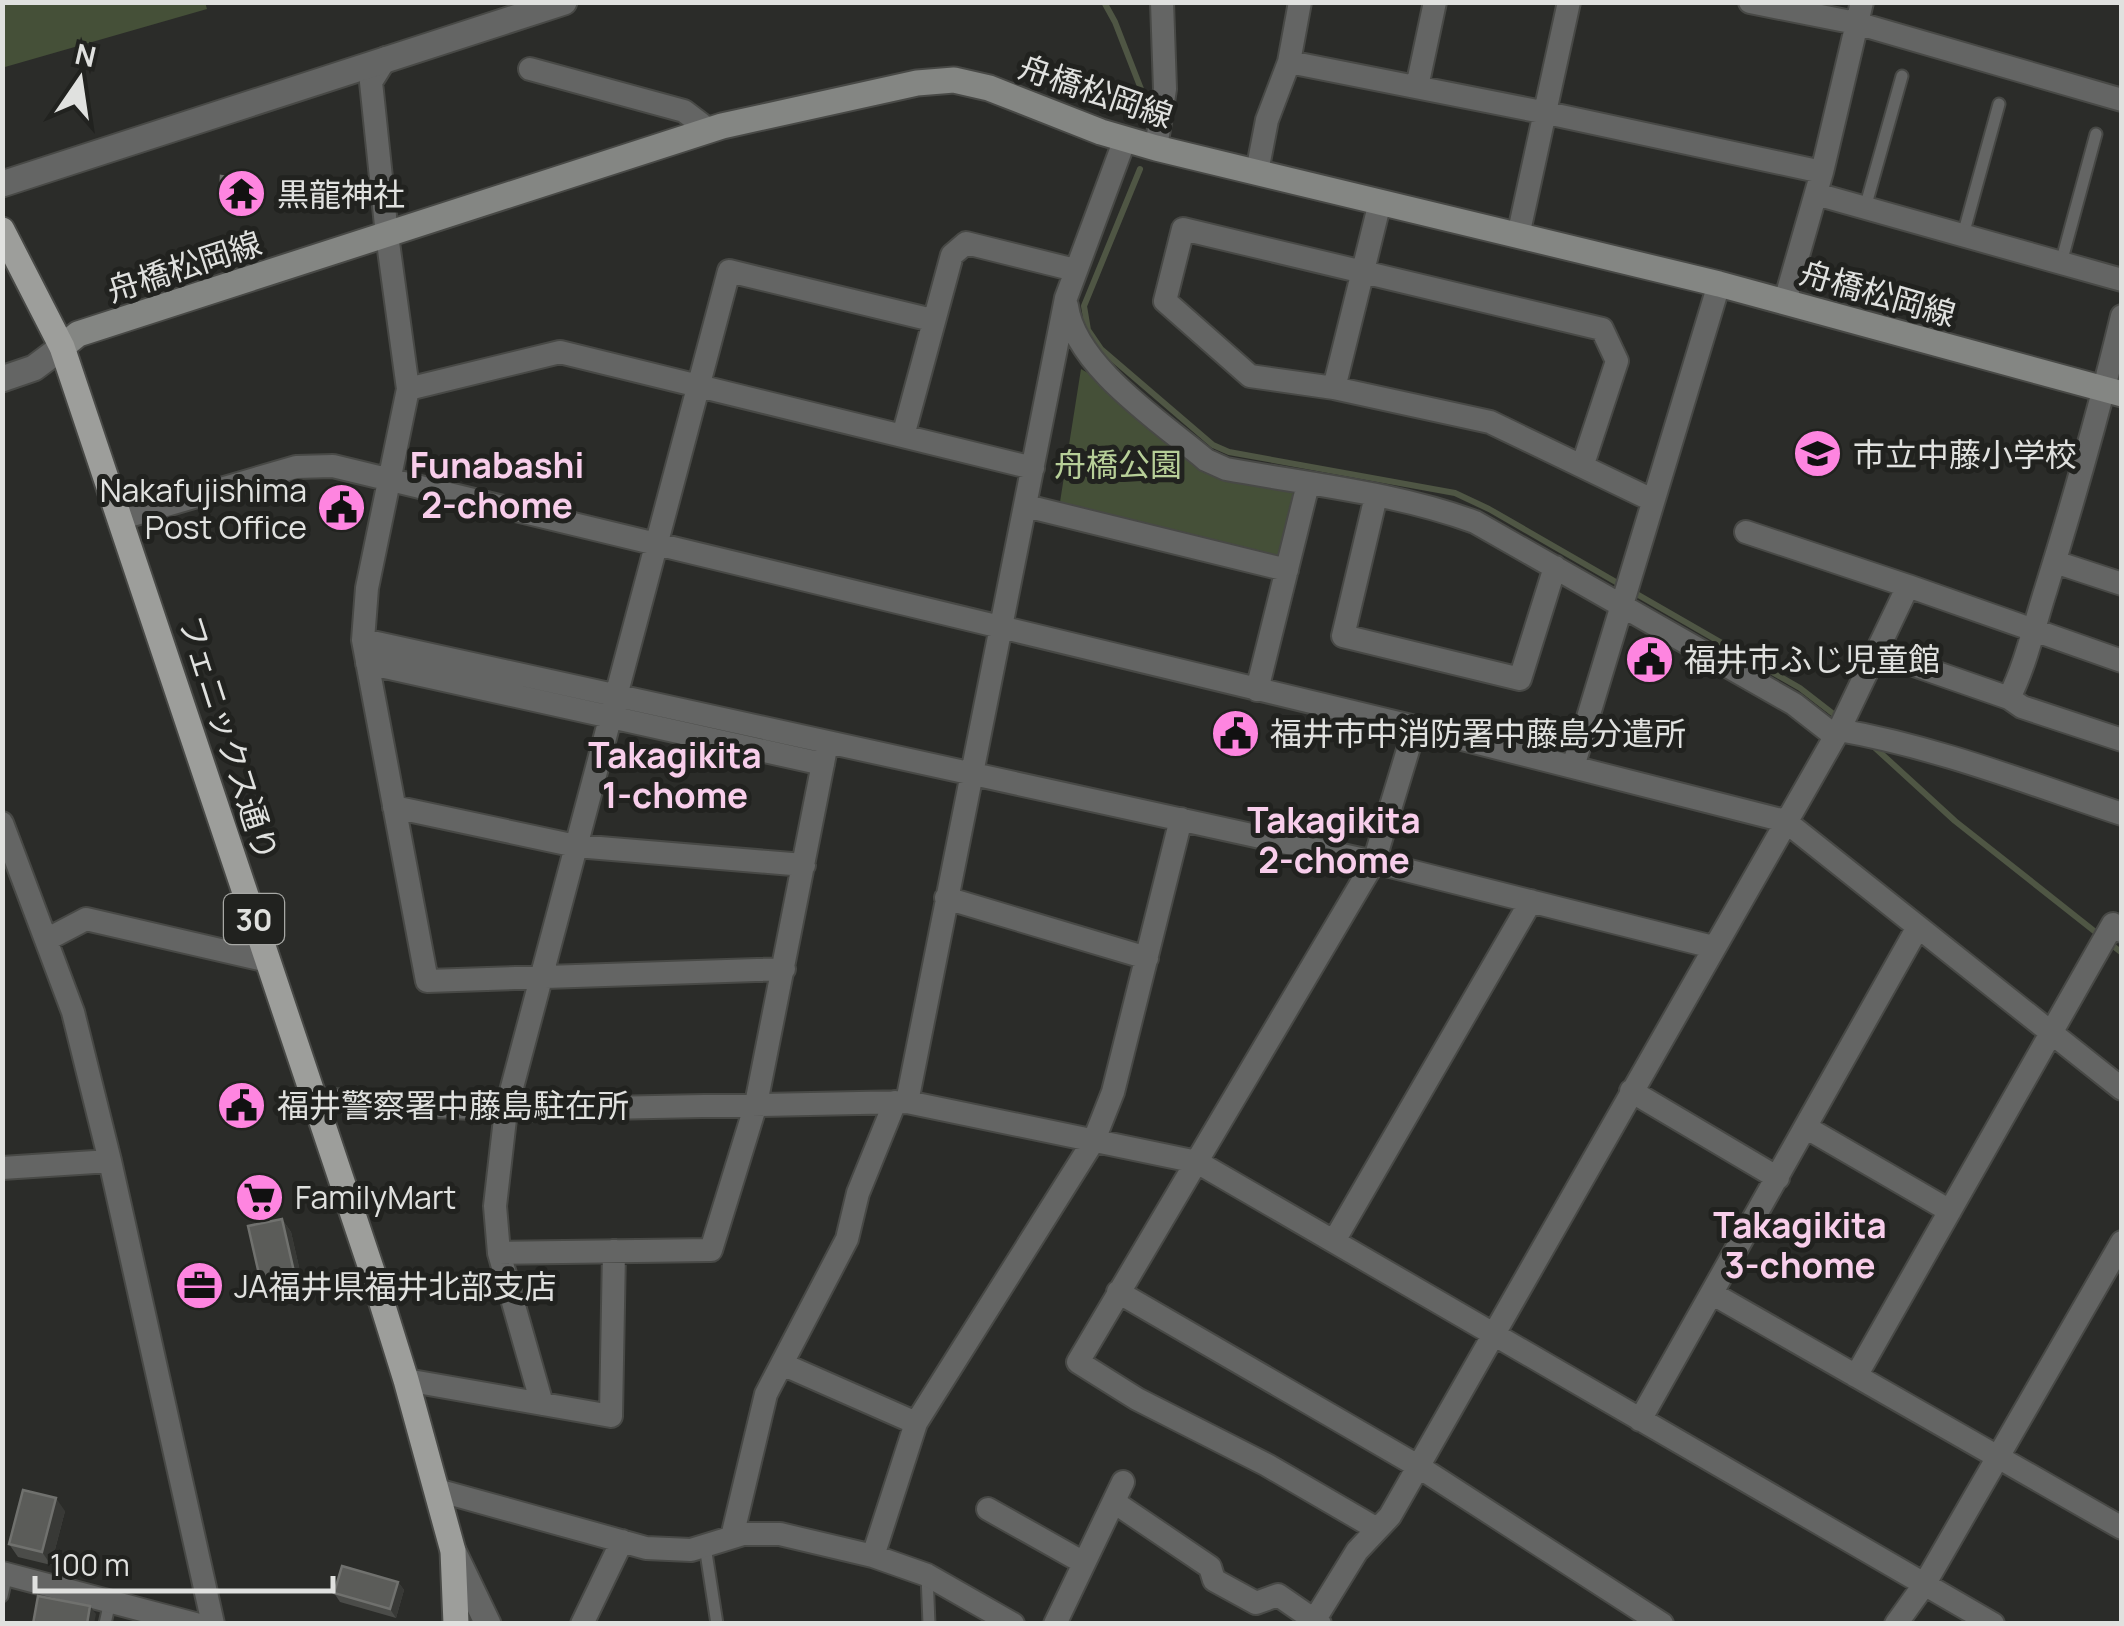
<svg xmlns="http://www.w3.org/2000/svg" width="2124" height="1626" viewBox="0 0 2124 1626" font-family="Manrope,'Noto Sans JP',sans-serif">
	<style>
		.green { fill: #455038 }
		.lines { fill: none; stroke-linecap: round; stroke-linejoin: round }
		.stream { stroke: #4f5644; stroke-width: 6 }
		.service-casing { stroke: #484946; stroke-width: 15 }
		.minor-casing { stroke: #484946; stroke-width: 26 }
		.tertiary-casing { stroke: #484946; stroke-width: 29 }
		.secondary-casing { stroke: #484946; stroke-width: 29 }
		.primary-casing { stroke: #484946; stroke-width: 29 }
		.service { stroke: #646564; stroke-width: 11 }
		.minor { stroke: #646564; stroke-width: 22 }
		.tertiary { stroke: #646564; stroke-width: 25 }
		.secondary { stroke: #848683; stroke-width: 25 }
		.primary { stroke: #9d9e9b; stroke-width: 25 }
		.wall { fill: #4b4c49 }
		.shaded-wall { fill: #383936 }
		.building { fill: #5b5c59; stroke: #70716e; stroke-width: 2.5 }
		.labels { text-anchor: middle; dominant-baseline: central; stroke-width: 10; stroke-linejoin: round; paint-order: stroke }
		.shield { fill: #21221f; stroke: #a7a8a5; stroke-width: 2.5 }
		.shield-label { font-size: 30px; font-weight: bold; fill: #e0e1df }
		.street-label { font-size: 32px; fill: #e0e1df; stroke: #21221f }
		.poi-label { font-size: 32px; fill: #e0e1df; stroke: #21221f; text-anchor: start }
		.park-label { font-size: 32px; fill: #b7cf98; stroke: #21221f }
		.neighbourhood-label { font-size: 35px; font-weight: bold; fill: #f8ceeb; stroke: #21221f }
	</style>
	<rect width="100%" height="100%" fill="#2b2c29"/>
	<path class="green" d="M205,2L207,9L5,67L3,3Z
		M1081,369L1111,386L1199,463L1296,494L1280,561L1060,502Z"/>
	<g class="lines">
		<path class="stream" d="M1104,2L1115,22L1148,107
			M1140,169L1084,306L1088,330L1101,349L1213,445L1229,452L1455,493L1489,509L1800,688L1840,719
			M1873,746L1955,821L2122,953"/>
		<defs>
			<path id="service" d="M1865,208L1902,76
				M1963,235L1999,104
				M2061,263L2096,134
				M705,1546L717,1624
				M927,1575L929,1624
				M2,1596L7,1574
				M105,1624L110,1601"/>
			<path id="minor" d="M1750,2L1856,23L2122,100
				M386,58L371,82L387,235L408,389
				M1289,62L1547,113L1822,172
				M530,69L684,111L709,130
				M1417,87L1435,2
				M1156,148L1165,89L1162,2
				M1257,172L1267,120L1289,62L1300,2
				M1816,194L2122,280
				M1518,236L1569,2
				M1785,301L1822,172L1862,2
				M1067,306C1075,366 1161,422 1206,460L1226,469C1308,484 1396,493 1475,522L1794,704L1835,736
				M1334,388L1380,202
				M903,436L952,255L966,243L1075,270
				M1583,464L1617,361L1602,329L1183,229L1165,301L1250,376L1334,388L1490,422L1652,500
				M1376,496L1343,636L1520,679L1555,567
				M1026,506L1287,570
				M122,518L296,467L333,466L1415,727L1785,821L2122,1089
				M1746,532L1908,586
				M2055,562L2122,584
				M363,640L1374,862L1713,947
				M1874,657L1908,586L2122,661
				M367,663L823,764
				M1257,690L1308,484
				M2009,698L2022,707L2122,740
				M1839,730C1936,747 2028,783 2122,814
				M1573,767L1719,284
				M394,807L576,846L804,865
				M2,823L73,1012L110,1161L213,1624
				M946,898L1147,958
				M46,940L86,919L268,961
				M784,969L427,981L363,640L367,588L408,389L560,352L1033,468
				M1631,1091L1778,1178
				M314,1099L506,1110L907,1102L1197,1162L1993,1624
				M907,1102L1066,298L1125,139
				M1807,1128L1950,1211
				M2,1168L110,1161
				M1334,1241L1531,901
				M499,1253L711,1250L756,1104L827,743
				M1118,1292L1416,1465L1662,1624
				M1713,1294L2122,1528
				M782,1364L916,1423
				M1856,1376L2113,924L2122,931
				M406,1380L611,1416L614,1251
				M542,1404L499,1253L495,1206L506,1110L729,271L932,320
				M1640,1420L1918,927
				M437,1490L646,1548L691,1550L743,1534H780L873,1556L927,1575L1013,1624
				M1114,1502L1210,1567L1214,1580L1256,1603L1278,1595L1320,1624
				M988,1509L1084,1563
				M1377,1529L1267,1465L1137,1399L1078,1362L1374,862L1415,727
				M732,1537L766,1394L847,1239L858,1193L895,1102
				M873,1556L916,1423L1094,1140L1113,1092L1181,819
				M2,1573L195,1624
				M582,1624L622,1541
				M1055,1624L1123,1482
				M1312,1624L1357,1551L1390,1516L1839,730L1874,657H1891L2009,698C2026,664 2034,626 2046,589C2074,499 2100,408 2122,316
				M1896,1624L1924,1585L2122,1242"/>
			<path id="tertiary" d="M2,184L564,2
				M2,379L34,368L62,347
				M453,1551L488,1624"/>
			<path id="secondary" d="M62,347L78,334L722,126L917,83L954,80L989,88L1101,132L1156,148L1719,284L2122,394"/>
			<path id="primary" d="M2,230L62,347L372,1271L406,1380L453,1551L456,1624"/>
		</defs>
		<use href="#service" class="service-casing"/>
		<use href="#minor" class="minor-casing"/>
		<use href="#tertiary" class="tertiary-casing"/>
		<use href="#secondary" class="secondary-casing"/>
		<use href="#primary" class="primary-casing"/>
		<use href="#service" class="service"/>
		<use href="#minor" class="minor"/>
		<use href="#tertiary" class="tertiary"/>
		<use href="#secondary" class="secondary"/>
		<use href="#primary" class="primary"/>
	</g>
	<path class="wall" d="M251,188L249,207L226,206L220,198Z
		M282,1219L291,1232L304,1289L270,1296L261,1283Z
		M65,1511L51,1565L18,1557L9,1544Z
		M398,1582L404,1590L396,1618L340,1602L334,1593Z"/>
	<path class="shaded-wall" d="M245,179L251,188L249,207L243,198Z
		M282,1219L291,1232L304,1289L295,1276Z
		M56,1498L65,1511L51,1565L42,1552Z
		M398,1582L404,1590L396,1618L390,1609Z
		M90,1606L96,1614L94,1624H87Z"/>
	<path class="building" d="M221,176L245,179L243,198H220Z
		M282,1219L295,1276L261,1283L248,1226Z
		M23,1490L56,1498L42,1552L9,1544Z
		M342,1566L398,1582L390,1609L334,1593Z
		M38,1596L90,1606L87,1624H33Z"/>
	<defs>
		<symbol id="temple-disc" viewBox="-11 -11 22 22"><circle r="9.5" fill="#fe85e0" stroke="#21221f"/><path d="M0-6L5-2H3V0L6.5 2.5H4V6H1.5V3h-3V6H-4V2.5H-6.5L-3 0V-2H-5Z" fill="#111"/></symbol>
		<symbol id="school-disc" viewBox="-11 -11 22 22"><circle r="9.5" fill="#fe85e0" stroke="#21221f"/><path d="M0-5L7-2L0 1L-7-2ZM-4 1L0 2.5L4 1V4Q0 6-4 4Z" fill="#111"/></symbol>
		<symbol id="civic-disc" viewBox="-11 -11 22 22"><circle r="9.5" fill="#fe85e0" stroke="#21221f"/><path d="M-.6-6.5H3V-4.5H.6V-3L4-1V1h2V6H-6V1h2V-1L-.6-3ZM-1.2 2.5V6h2.4V2.5Z" fill="#111"/></symbol>
		<symbol id="supermarket-disc" viewBox="-11 -11 22 22"><circle r="9.5" fill="#fe85e0" stroke="#21221f"/><path d="M-6-5.5h2.5l.6 2H6L4.5 2H-2.5L-4.4-4H-6ZM-1.5 3.2a1.3 1.3 0 1 0 .1 0ZM3 3.2a1.3 1.3 0 1 0 .1 0Z" fill="#111"/></symbol>
		<symbol id="office-disc" viewBox="-11 -11 22 22"><circle r="9.5" fill="#fe85e0" stroke="#21221f"/><path d="M-6-3h4V-5.5h4V-3h4V5H-6ZM-1-4.5V-3h2v-1.5ZM-6 0V1H6V0Z" fill="#111"/></symbol>
	</defs>
	<g fill-rule="evenodd">
		<use href="#temple-disc" x="214" y="166" width="55" height="55"/>
		<use href="#school-disc" x="1790" y="426" width="55" height="55"/>
		<use href="#civic-disc" x="314" y="480" width="55" height="55"/>
		<use href="#civic-disc" x="1622" y="632" width="55" height="55"/>
		<use href="#civic-disc" x="1208" y="706" width="55" height="55"/>
		<use href="#civic-disc" x="214" y="1078" width="55" height="55"/>
		<use href="#supermarket-disc" x="232" y="1170" width="55" height="55"/>
		<use href="#office-disc" x="172" y="1258" width="55" height="55"/>
	</g>
	<g class="labels">
		<rect class="shield" x="224" y="894" width="60" height="50" rx="8"/>
		<g class="shield-label">
			<text x="254" y="919">30</text>
		</g>
		<g class="street-label">
			<text transform="translate(1096 91) rotate(19)">舟橋松岡線</text>
			<text transform="translate(184 266) rotate(-18)">舟橋松岡線</text>
			<text transform="translate(1878 293) rotate(16)">舟橋松岡線</text>
			<text transform="translate(229 738) rotate(72)">フェニックス通り</text>
		</g>
		<g class="poi-label">
			<text x="277" y="194">黒龍神社</text>
			<text x="1853" y="454">市立中藤小学校</text>
			<text x="307" y="490" text-anchor="end">Nakafujishima<tspan x="307" dy="37">Post Office</tspan></text>
			<text x="1684" y="659">福井市ふじ児童館</text>
			<text x="1270" y="733">福井市中消防署中藤島分遣所</text>
			<text x="277" y="1105">福井警察署中藤島駐在所</text>
			<text x="295" y="1197">FamilyMart</text>
			<text x="234" y="1286">JA福井県福井北部支店</text>
		</g>
		<g class="park-label">
			<text x="1118" y="464">舟橋公園</text>
		</g>
		<g class="neighbourhood-label">
			<text x="497" y="465">Funabashi<tspan x="497" dy="40">2-chome</tspan></text>
			<text x="675" y="755">Takagikita<tspan x="675" dy="40">1-chome</tspan></text>
			<text x="1334" y="820">Takagikita<tspan x="1334" dy="40">2-chome</tspan></text>
			<text x="1800" y="1225">Takagikita<tspan x="1800" dy="40">3-chome</tspan></text>
		</g>
	</g>
	<rect width="2124" height="1626" fill="none" stroke="#e0e1df" stroke-width="10"/>
	<g transform="translate(80 80) rotate(13)" stroke="#21221f" stroke-width="8" paint-order="stroke">
	<path d="M0-8L18 38L0 25L-18 38Z" fill="#e0e1df"/>
	<text y="-15" font-size="28" font-weight="bold" text-anchor="middle" fill="#e0e1df">N</text>
	</g>
	<path d="M35 1576v15h298v-15" fill="none" stroke="#e0e1df" stroke-width="5"/>
	<text x="50" y="1576" font-size="30" fill="#e0e1df" stroke="#21221f" stroke-width="8" paint-order="stroke">100 m</text>
</svg>
